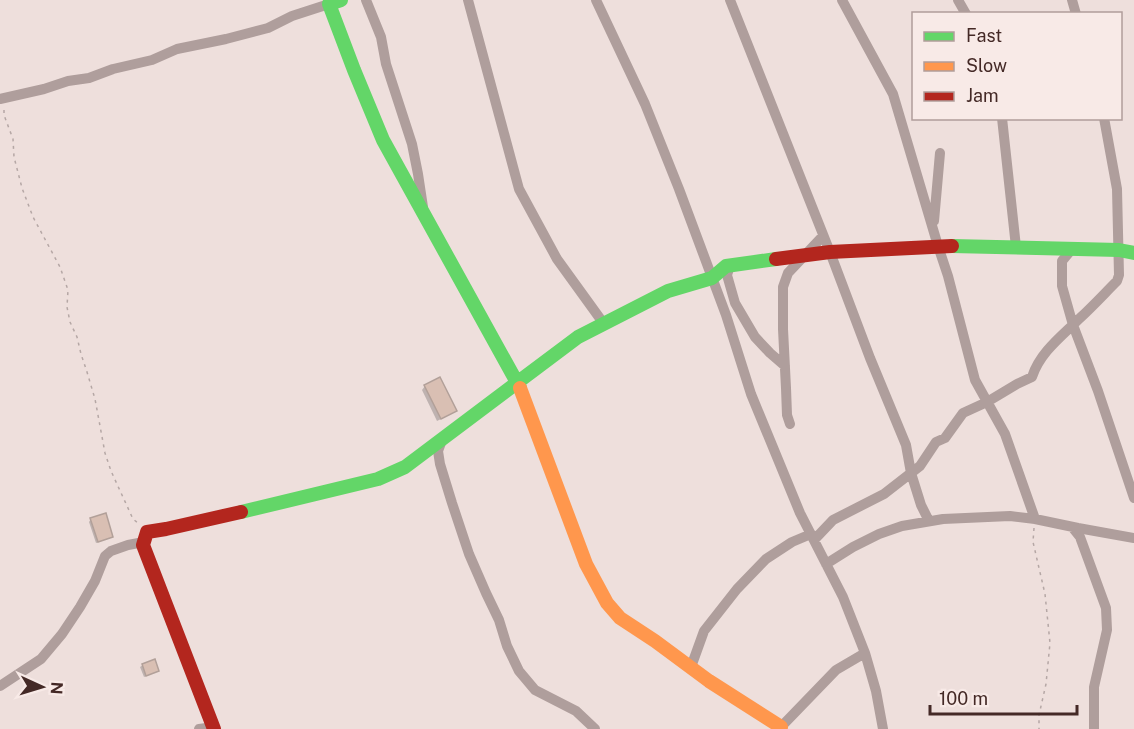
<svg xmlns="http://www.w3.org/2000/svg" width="1134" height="729" viewBox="0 0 1134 729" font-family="'Public Sans',sans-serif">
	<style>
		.shadow { fill: #0003 }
		.building { fill: #d9bfb3; stroke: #b2a099; stroke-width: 1.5 }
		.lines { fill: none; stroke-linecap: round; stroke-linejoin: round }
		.path { stroke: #b5a7a5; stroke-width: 1.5; stroke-dasharray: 3 4.5; stroke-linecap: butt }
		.street { stroke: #af9e9c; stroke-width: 10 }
		.fast { stroke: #63d668; stroke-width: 14 }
		.slow { stroke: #ff974d; stroke-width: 14 }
		.jam { stroke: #b3261e; stroke-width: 14 }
	</style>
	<rect width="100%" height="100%" fill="#eedfdc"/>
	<path class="shadow" d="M425,386L455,411L451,414L437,421L422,390Z
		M91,519L112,536L110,538L96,543L89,522Z
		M143,665L158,670L144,677L140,667Z"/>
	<path class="building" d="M440,377L457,411L441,419L424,385Z
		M106,513L113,537L98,542L90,518Z
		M155,659L159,671L146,676L142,664Z"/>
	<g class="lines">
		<path class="path" d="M4,110V115L13,139L14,157L22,188L33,217L60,267L68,290L67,307L70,322L77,337L81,354L87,372L95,399L105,453L111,471L133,519L138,523
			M1034,528L1033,542L1045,594L1050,643L1046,684L1039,715V729"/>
		<path class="street" d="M366,0L381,37L386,64L412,144L418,174L423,207
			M468,0L519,189L557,259L604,324
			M596,0L645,104L679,189L726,315L751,394L800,513L843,597L865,653L876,691L883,729
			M730,0L830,252L870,358L906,445L911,473L921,505L929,521
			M842,0L893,94L938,246L948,276L975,380L1005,434L1035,519
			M958,0L966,14
			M1072,0L1076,14
			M0,99L44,89L68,81L89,78L113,69L152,60L177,49L226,39L268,28L292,16L329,4
			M1002,118L1016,247
			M934,221L940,153
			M1072,249L1062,261V286L1073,325L1098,391L1134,498
			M730,266L727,275L735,303L755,337L770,353L785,366
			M790,424L787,415L786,388L783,329V287L788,273L823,236
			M442,440L438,451L440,464L452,503L469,554L486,593L499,620L507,646L519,671L535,690L576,711L595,729
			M1072,527L1080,537L1106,608L1107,630L1094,687V729
			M814,540L833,520L884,494L920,466L936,442L945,438L963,413L987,402L1017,384L1032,377C1040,352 1062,336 1080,318C1093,306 1105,293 1117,281L1119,275L1117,189L1104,118
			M826,564L853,547L879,534L902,526L943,519L1010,516L1035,519L1078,528L1134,538
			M691,667L704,631L737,589L766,559L792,542L811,534
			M0,686L41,659L62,634L80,607L95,581L105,556L111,551L128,545L144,542
			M199,729L214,727
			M779,729L836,670L865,653"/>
		<path class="fast" d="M341,0L329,4L354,70L383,140L520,388
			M952,246L1119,250L1134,253
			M241,512L378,479L405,467L578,337L668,291L712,278L726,266L776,259"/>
		<path class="slow" d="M520,388L586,564L607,603L620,618L655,641L709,681L781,727"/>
		<path class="jam" d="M776,259L830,252L952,246
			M214,729L143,545L147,532L166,529L241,512"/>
	</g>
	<rect x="912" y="12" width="210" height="108" fill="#f8eae7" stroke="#b09d9a" stroke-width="1.5"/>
	<rect x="924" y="32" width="30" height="9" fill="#63d668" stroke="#b09d9a" stroke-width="1.5"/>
	<text x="966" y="42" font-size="18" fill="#442926">Fast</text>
	<rect x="924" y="62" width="30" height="9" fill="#ff974d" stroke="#b09d9a" stroke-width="1.5"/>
	<text x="966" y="72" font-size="18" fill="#442926">Slow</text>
	<rect x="924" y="92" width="30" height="9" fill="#b3261e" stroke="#b09d9a" stroke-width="1.5"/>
	<text x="966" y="102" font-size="18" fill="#442926">Jam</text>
	<g transform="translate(42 687) rotate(94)" stroke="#f8eae7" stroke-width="4.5" paint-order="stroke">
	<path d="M0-4.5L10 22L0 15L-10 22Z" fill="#442926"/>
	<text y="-9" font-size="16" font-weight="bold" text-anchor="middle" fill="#442926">N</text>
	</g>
	<path d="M930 705v9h147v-9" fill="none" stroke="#442926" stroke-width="3"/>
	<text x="939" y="705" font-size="18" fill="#442926" stroke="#f8eae7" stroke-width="4.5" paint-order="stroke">100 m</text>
</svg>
